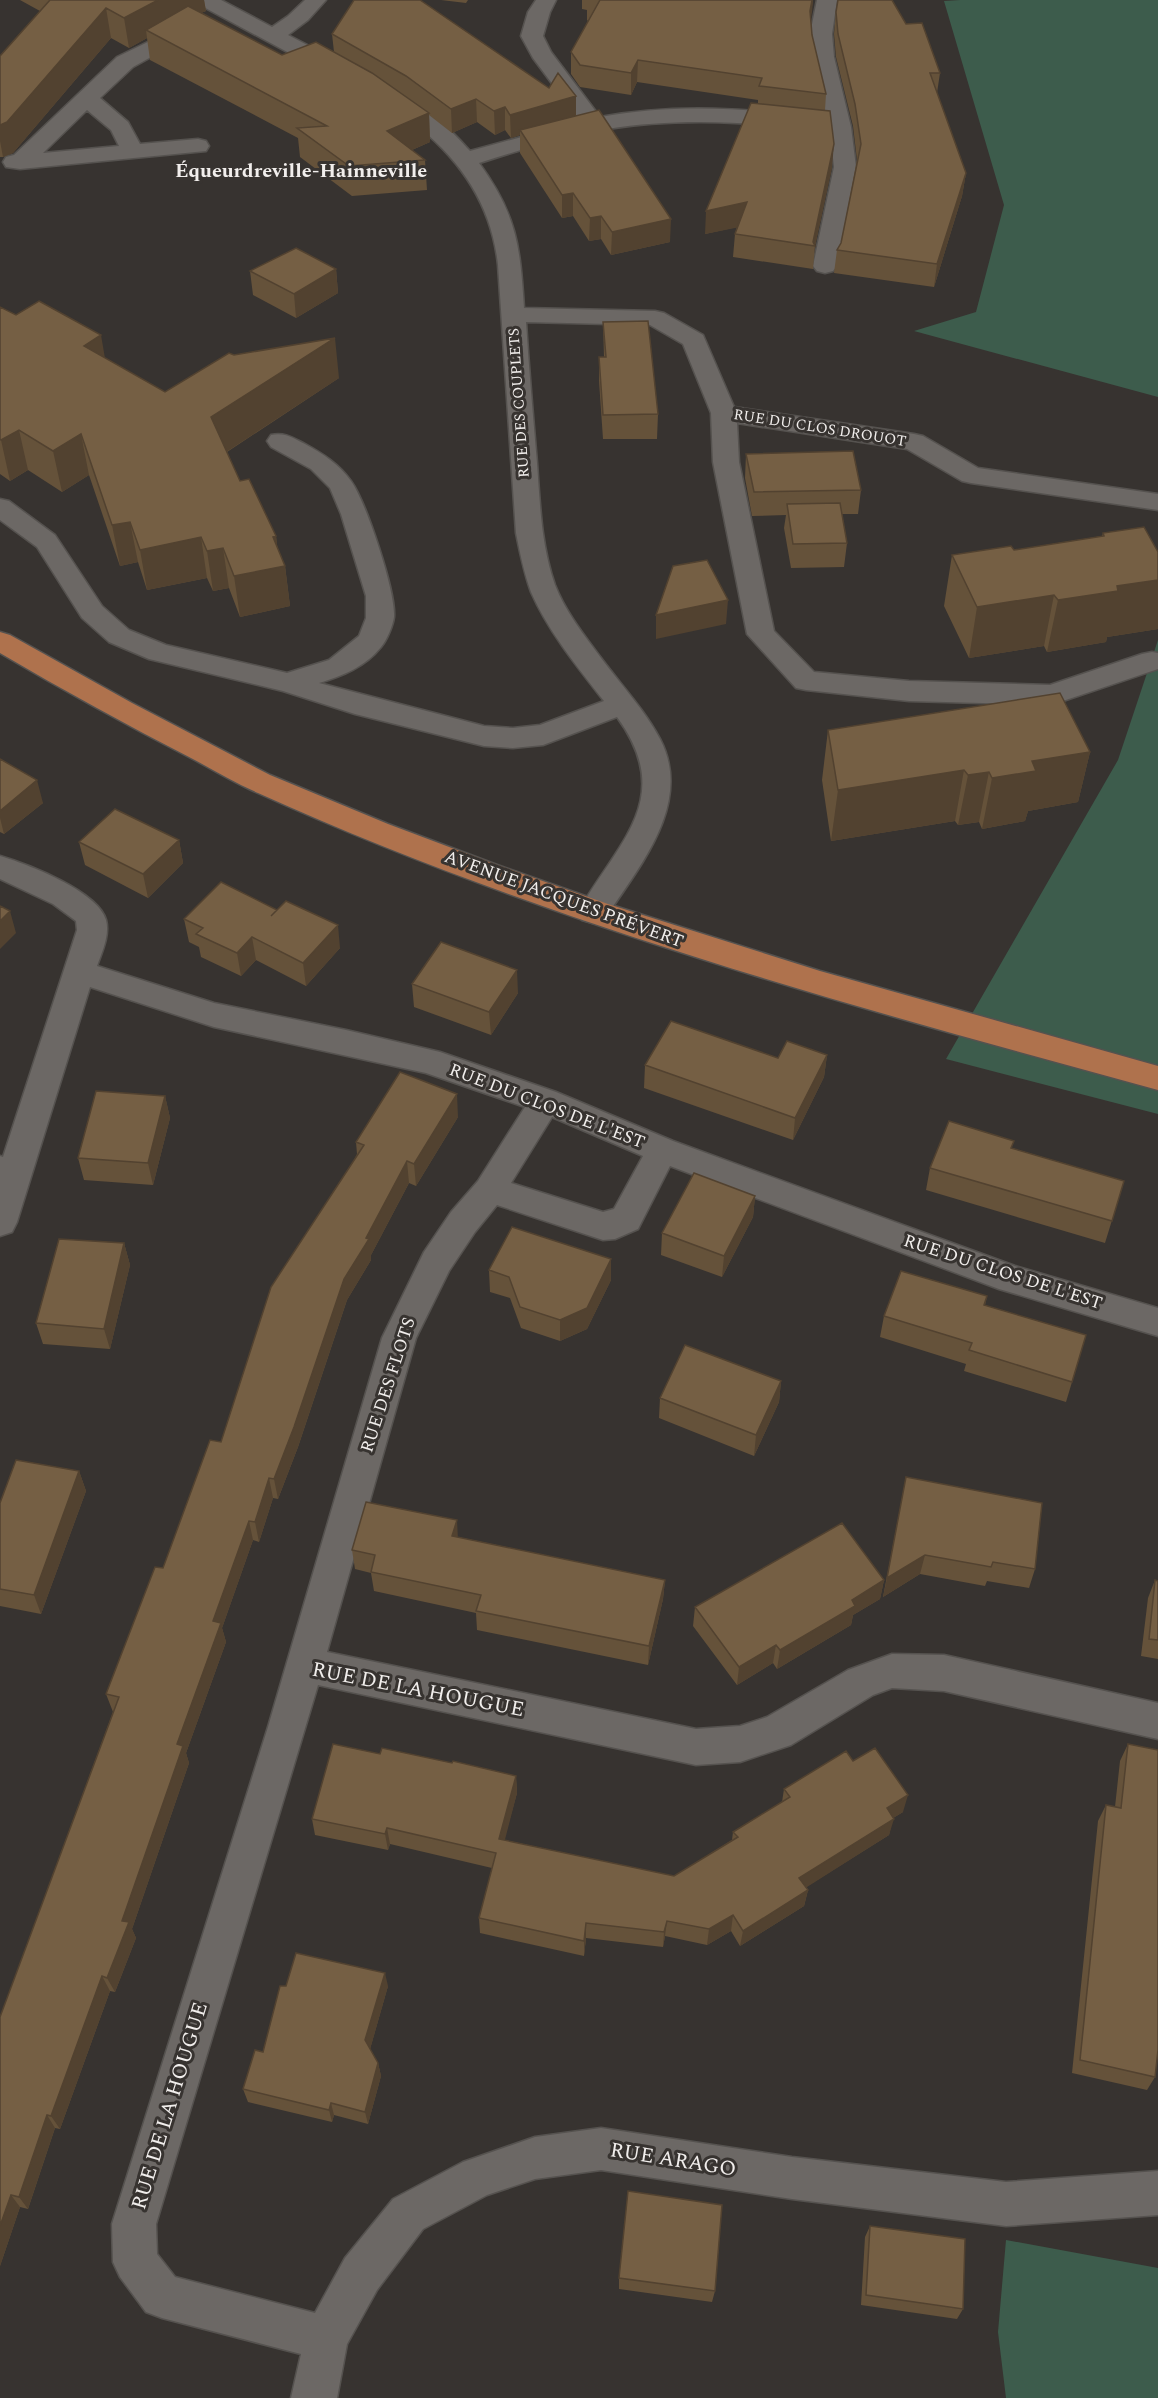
<svg xmlns="http://www.w3.org/2000/svg" width="1158" height="2398" viewBox="0 0 1158 2398" font-family="Spectral,serif">
	<style>
		.green { fill: #3d5c4c }
		.lines { fill: none; stroke-linecap: round; stroke-linejoin: round }
		.minor-casing { stroke: #55524f; stroke-width: 3 }
		.major-casing { stroke: #55524f; stroke-width: 3 }
		.minor { fill: #6c6865; fill-rule: evenodd }
		.major { fill: #af724d; fill-rule: evenodd }
		.wall { fill: #65523a }
		.shaded-wall { fill: #524230 }
		.building { fill: #755f44; stroke: #524230; stroke-width: 1.5 }
		.labels { text-anchor: middle; dominant-baseline: central; stroke-width: 6; stroke-linejoin: round; paint-order: stroke }
		.far-street-label { font-size: 15px; fill: #f1eeec; stroke: #373330 }
		.street-label { font-size: 18px; fill: #f1eeec; stroke: #373330 }
		.far-district-label { font-size: 20px; font-weight: bold; fill: #f1eeec; stroke: #373330 }
		.near-street-label { font-size: 21px; fill: #f1eeec; stroke: #373330 }
	</style>
	<rect width="100%" height="100%" fill="#373330"/>
	<path class="green" d="M960,0H1158V397L914,331L976,312L1004,205L944,1Z
		M1158,640V1114L946,1059L1118,760Z
		M1006,2240L1158,2268V2398H1006L998,2332Z"/>
	<g class="lines">
		<defs>
			<path id="minor" d="M195,0H221L272,27L288,16L305,0H326L308,20L288,35L346,65L349,70L346,75L338,76L330,75L198,4Z
				M536,0H556L550,12L543,36L551,52L600,117C675,103 752,108 827,119L812,57L810,34L817,0H837L832,34L834,57L851,127L856,167L837,266L833,271L825,273L817,271L813,266L834,167L830,132C756,122 681,117 607,129C563,136 521,150 479,163C517,215 520,246 524,308L655,311L664,313L703,335L734,407L914,434L923,436L978,468L1158,494V510L971,483L962,481L907,449L737,423L739,462L774,631L814,672L909,681L1050,685L1142,654L1152,652L1158,653V669L1051,705L909,701L806,690L796,688L747,634L713,462L711,413L683,344L650,325L526,322C529,370 533,416 537,463C540,504 541,545 555,585C565,611 584,635 601,658C621,685 644,709 660,739C694,804 638,868 604,920L593,923L582,920L578,912C617,843 677,799 617,717L543,745L513,748L484,746L355,714L283,691L149,659L109,642L82,618L37,547L0,520V499L9,501L55,535L102,606L129,630L166,645L287,673L329,660L359,636L366,618V596L341,514L330,488L311,469L271,447L267,441L271,435C285,432 293,438 305,444C323,454 339,464 351,481C366,502 396,592 394,617C393,625 387,640 381,647C365,667 342,676 319,683L484,726L513,728L540,725L604,701C578,668 548,631 531,592C524,573 520,553 516,533L498,265C492,208 464,164 420,128C409,119 391,112 383,100L386,95C411,89 454,133 470,151L580,121L533,58L521,36L528,12Z
				M189,22L196,24L200,28L196,32L133,67L100,98L128,122L140,144L198,139L206,141L209,146L206,151L20,169L6,167L3,162L6,157L14,155L117,57ZM87,110L111,130L119,146L43,153Z
				M0,856C27,864 98,891 106,920C110,935 102,952 97,966L214,1003L346,1030L440,1052L556,1092L673,1141L1015,1266L1158,1308V1336L999,1289L670,1166L638,1229L615,1239L603,1240L497,1205L475,1232L449,1271L416,1338L327,1652L696,1729L740,1726L767,1717L848,1670L892,1654L944,1655L1158,1703V1739L944,1691L892,1688L873,1695L791,1745L740,1762L696,1765L318,1685L156,2224L157,2254L175,2277L315,2313L345,2258L393,2199L463,2162L535,2137L601,2128L792,2157L1006,2182L1158,2171V2215L1006,2226L792,2199L601,2170L535,2179L487,2195L423,2229L377,2290L347,2344L337,2398H291L301,2354L162,2318L146,2312L120,2277L113,2262L112,2224L268,1727L382,1338L424,1252L451,1212L478,1181L525,1107L426,1073L214,1027L90,987L17,1222L12,1232L0,1236V1156L3,1157L77,930L76,921L53,904L0,879ZM552,1117L643,1156L614,1209L603,1212L511,1183Z"/>
			<path id="major" d="M0,632L10,635L132,703L270,775L388,824L497,865L608,904L820,971L1158,1066V1090C854,1007 546,923 258,793C235,783 214,770 191,758C127,725 63,690 0,653Z"/>
		</defs>
		<use href="#minor" class="minor-casing"/>
		<use href="#major" class="major-casing"/>
		<use href="#minor" class="minor"/>
		<use href="#major" class="major"/>
	</g>
	<path class="wall" d="M20,0H204L206,11L201,13L282,55L334,52L332,34L549,88L576,96V116L670,242L611,255L601,239L589,241L573,216L562,218L520,153V135L511,138L505,130L495,135L477,122L452,133L429,115L430,142L412,150L425,160L427,190L352,196L300,157L298,138L150,60L147,38L129,48L111,38L13,153L3,157H0V56L40,11Z
		M441,0H468L466,3Z
		M582,0H813L810,21L812,35L826,94L825,110L832,167L815,246L813,269L733,257L735,234L737,227L705,234L758,103V100L637,82L631,95L580,87L571,74V52L588,21L587,20V10L582,9Z
		M836,12L906,24L940,73L937,93L966,173L962,196L934,287L834,273L837,250L841,243L857,160L853,126L836,57L834,34Z
		M336,269L338,293L296,318L253,295L250,271Z
		M0,307L105,358L165,392L234,355L339,378L227,452L240,481L276,536L277,546L285,566L290,606L240,617L229,588L213,591L207,578L147,590L138,562L120,566L89,475L62,492L28,470L10,481L0,474Z
		M603,322L658,414L657,439H603L599,381V357H604Z
		M746,454L861,490L858,514H842L847,543L844,567L791,568L784,528L786,515L752,516L745,478Z
		M1103,533L1158,552V629L1107,637L1106,642L1047,652L1044,646L969,658L944,606L952,555L1014,550L1102,536Z
		M828,730L1090,752L1078,802L1028,811L1025,821L982,829L979,822L958,825L955,821L831,841L822,780Z
		M0,759L43,803L4,834L0,832Z
		M179,840L183,863L148,898L85,865L79,842Z
		M184,919L340,948L306,986L256,960L241,976L201,957L199,947L189,942Z
		M412,984L518,993L491,1035L414,1007Z
		M827,1055L824,1077L793,1140L644,1088L645,1065Z
		M165,1096L170,1118L153,1185L84,1180L78,1158Z
		M458,1117L416,1186L409,1183L371,1255V1260L347,1300L298,1447L278,1499L273,1498L259,1542L253,1540L222,1628L226,1642L186,1753L189,1763L132,1929L136,1938L115,1992L110,1991L60,2129L55,2128L28,2209L20,2207L0,2266V2017L113,1712L106,1694L163,1568L221,1442L357,1154L356,1142Z
		M1012,1148L1124,1181L1105,1243L926,1190L930,1168Z
		M755,1196L753,1217L722,1277L661,1255L662,1233Z
		M124,1243L130,1265L110,1349L43,1344L36,1323Z
		M489,1270L611,1280L587,1329L560,1341L521,1328L510,1298L490,1292Z
		M987,1296L985,1305L1072,1382L1066,1402L964,1371L966,1364L880,1337L884,1316Z
		M781,1381L779,1402L754,1456L659,1418L660,1398Z
		M79,1471L86,1491L41,1614L0,1606V1503Z
		M906,1477L1035,1569L1029,1588L987,1581L985,1586L920,1574L883,1597Z
		M458,1537L665,1580L663,1599L648,1665L477,1630L476,1613L374,1591L371,1573L355,1569L352,1550Z
		M884,1580L880,1599L853,1615L851,1625L777,1669L773,1663L737,1685L693,1626L695,1607Z
		M1155,1580L1158,1581V1659L1141,1656L1148,1598Z
		M1128,1744L1155,2077L1147,2090L1072,2073L1098,1821L1106,1805L1115,1807L1120,1761Z
		M380,1754L452,1763L516,1776L517,1793L504,1840L674,1876L732,1840L733,1832L782,1802L784,1789L853,1761L903,1812L893,1818L889,1835L806,1887L808,1890L804,1906L740,1946L731,1931L707,1945L665,1936L663,1947L586,1938L584,1956L480,1933L479,1918L492,1868L390,1844L388,1850L315,1835L312,1819Z
		M388,1986L370,2049L378,2063L381,2076L368,2124L334,2115L332,2122L248,2102L243,2089Z
		M870,2226L963,2309L957,2319L861,2305L865,2237Z
		M619,2278L715,2291L712,2302L619,2289Z"/>
	<path class="shaded-wall" d="M158,0H204L206,11L176,23L146,30L147,38L129,48L124,18Z
		M812,0H813L812,12L808,34L810,11Z
		M106,8L111,38L13,153L3,157L0,141V125Z
		M638,60L637,82L631,95V73Z
		M576,96V120L520,130V135L511,138L510,115Z
		M476,99L477,122L452,133L451,109Z
		M505,107V130L495,135L494,111Z
		M429,113L430,142L389,160L387,131Z
		M834,144L832,167L815,246L813,242Z
		M966,173L962,196L934,287L937,264Z
		M573,193V216L562,218V195Z
		M747,202L745,226L705,234L706,211Z
		M601,216V239L589,241L590,218Z
		M671,219L670,242L611,255L612,232Z
		M336,269L338,293L296,318L294,294Z
		M101,335L108,376L84,346Z
		M335,338L339,378L217,458L211,417Z
		M19,430L28,470L10,481L1,440Z
		M81,434L89,475L62,492L53,451Z
		M130,522L138,562L120,566L112,525Z
		M276,536L280,567L285,566L290,606L240,617L234,576L273,537Z
		M201,537L207,578L147,590L140,550Z
		M223,548L229,588L213,591L207,551Z
		M1158,580V629L1107,637L1106,642L1047,652L1058,600L1117,586Z
		M1054,595L1044,646L969,658L977,607Z
		M728,600L726,624L656,639V615Z
		M1090,752L1078,802L1028,811L1025,821L982,829L992,778L1032,761Z
		M964,770L955,821L831,841L838,790Z
		M989,772L979,822L958,825L968,775Z
		M37,780L43,803L4,834L0,818V811Z
		M179,840L183,863L148,898L143,874Z
		M10,911L16,933L0,949V921Z
		M338,925L340,948L306,986L303,963Z
		M252,937L256,960L241,976L237,953Z
		M517,970L518,993L491,1035L489,1012Z
		M827,1055L824,1077L793,1140L795,1118Z
		M457,1094L458,1117L416,1186L414,1164Z
		M165,1096L170,1118L153,1185L148,1163Z
		M407,1161L409,1183L371,1255V1260L347,1300L298,1447L278,1499L274,1479L344,1279Z
		M755,1196L753,1217L722,1277L724,1256Z
		M124,1243L130,1265L110,1349L104,1329Z
		M611,1259V1280L587,1329L560,1341V1320Z
		M781,1381L779,1402L754,1456L756,1435Z
		M79,1471L86,1491L41,1614L34,1595Z
		M269,1478L273,1498L259,1542L255,1522Z
		M457,1520L458,1540L452,1536Z
		M249,1521L253,1540L222,1628L226,1642L186,1753L189,1763L132,1929L136,1938L115,1992L107,1978L122,1921L213,1621Z
		M925,1555L920,1574L883,1597L887,1578Z
		M665,1580L663,1599L648,1665L649,1646Z
		M884,1580L880,1599L853,1615L851,1625L777,1669L780,1650L852,1600Z
		M776,1645L773,1663L737,1685L739,1667Z
		M516,1776L517,1793L501,1855L499,1839Z
		M908,1795L903,1812L882,1825L887,1808Z
		M894,1819L889,1835L796,1894L799,1878Z
		M387,1828L390,1844L388,1850L385,1834Z
		M808,1890L804,1906L740,1946L743,1931Z
		M733,1915L731,1931L707,1945L709,1929Z
		M667,1921L665,1936L663,1947L664,1932Z
		M586,1923V1938L584,1956V1941Z
		M385,1973L388,1986L369,2053L365,2040Z
		M102,1976L110,1991L60,2129L51,2116Z
		M378,2063L381,2076L368,2124L365,2112Z
		M331,2103L334,2115L332,2122L329,2110Z
		M47,2115L55,2128L28,2209L19,2197Z
		M11,2195L20,2207L0,2266V2226Z"/>
	<path class="building" d="M50,0H158L124,18L106,8L7,122L0,125V56Z
		M354,0H420L549,88L558,73L576,96L510,115L505,107L494,111L476,99L451,109L406,76L332,34Z
		M600,0H812L810,11L812,35L826,94L759,86L762,78L638,60L631,73L580,65L571,52Z
		M838,0H892L906,24L922,23L940,73H930L966,173L937,264L837,250L841,243L861,144L855,104L838,34L836,12Z
		M188,6L282,55L316,42L372,73L429,113L387,131L425,160L349,166L297,128L327,126L146,30Z
		M751,103L830,111L834,144L813,242L815,246L735,234L747,202L706,211Z
		M599,110L671,219L612,232L601,216L590,218L573,193L562,195L520,130Z
		M296,248L336,269L294,294L250,271Z
		M39,301L101,335L84,346L165,392L229,353L234,355L335,338L211,417L240,481L249,479L276,536L273,537L285,566L234,576L223,548L207,551L201,537L140,550L130,522L112,525L81,434L53,451L19,430L1,440L0,439V307L16,315Z
		M648,321L658,414L603,415L599,357H606L603,322Z
		M853,451L861,490L754,492L746,454Z
		M840,503L847,543L793,544L787,504Z
		M1144,527L1158,552V580L1117,586L1118,591L1058,600L1054,595L977,607L952,555L1011,546L1014,550L1104,536L1103,533Z
		M707,560L728,600L656,615L673,566Z
		M1060,693L1090,752L1032,761L1036,771L992,778L989,772L968,775L964,770L838,790L828,730Z
		M0,759L37,780L0,811Z
		M115,809L179,840L143,874L79,842Z
		M221,882L277,910L271,916L286,901L338,925L303,963L252,937L237,953L196,934L203,928L184,919Z
		M0,906L10,911L0,921Z
		M441,942L517,970L489,1012L412,984Z
		M671,1021L778,1058L787,1041L827,1055L795,1118L645,1065Z
		M400,1072L457,1094L414,1164L407,1161L366,1238L369,1239L344,1279L294,1427L274,1479L269,1478L255,1522L249,1521L213,1621L221,1623L177,1744L183,1746L122,1921L129,1922L107,1978L102,1976L51,2116L47,2115L19,2197L11,2195L0,2226V2017L119,1697L106,1694L155,1567L163,1568L210,1440L221,1442L271,1287L364,1145L356,1142Z
		M96,1091L165,1096L148,1163L78,1158Z
		M949,1121L1014,1141L1011,1148L1124,1181L1112,1221L930,1168Z
		M694,1173L755,1196L724,1256L662,1233Z
		M512,1227L611,1259L587,1308L560,1320L520,1307L509,1277L489,1270Z
		M59,1239L124,1243L104,1329L36,1323Z
		M901,1271L987,1296L984,1305L1086,1335L1072,1382L969,1350L972,1343L884,1316Z
		M685,1345L781,1381L756,1435L660,1398Z
		M16,1460L79,1471L34,1595L0,1589V1503Z
		M906,1477L1042,1503L1035,1569L993,1562L991,1567L925,1555L887,1578Z
		M366,1502L457,1520L452,1536L665,1580L649,1646L476,1611L481,1595L371,1572L375,1555L352,1550Z
		M842,1523L884,1580L852,1600L855,1606L780,1650L776,1645L739,1667L695,1607Z
		M1155,1580L1158,1581V1640L1149,1639Z
		M333,1744L380,1754L382,1748L452,1763L453,1761L516,1776L499,1839L674,1876L738,1837L733,1832L790,1797L784,1789L846,1751L853,1761L875,1748L908,1795L887,1808L894,1819L799,1878L808,1890L743,1931L733,1915L709,1929L667,1921L664,1932L586,1923L584,1941L479,1918L496,1853L387,1828L385,1834L312,1819Z
		M1128,1744L1158,1750V2050L1155,2077L1080,2060L1106,1805L1121,1808Z
		M296,1953L385,1973L365,2040L378,2063L365,2112L331,2103L329,2110L243,2089L255,2050L263,2052L280,1986H286Z
		M628,2191L722,2205L715,2291L619,2278Z
		M870,2226L965,2239L963,2309L866,2295Z"/>
	<g class="labels">
		<g class="far-street-label">
			<text transform="translate(519 403) rotate(-94)">RUE DES COUPLETS</text>
			<text transform="translate(820 428) rotate(9)">RUE DU CLOS DROUOT</text>
		</g>
		<g class="street-label">
			<text transform="translate(564 899) rotate(20)">AVENUE JACQUES PRÉVERT</text>
			<text transform="translate(547 1106) rotate(21)">RUE DU CLOS DE L'EST</text>
			<text transform="translate(1003 1272) rotate(18)">RUE DU CLOS DE L'EST</text>
			<text transform="translate(388 1385) rotate(-72)">RUE DES FLOTS</text>
		</g>
		<g class="far-district-label">
			<text x="301" y="171">Équeurdreville-Hainneville</text>
		</g>
		<g class="near-street-label">
			<text transform="translate(418 1690) rotate(11)">RUE DE LA HOUGUE</text>
			<text transform="translate(170 2106) rotate(-73)">RUE DE LA HOUGUE</text>
			<text transform="translate(673 2160) rotate(9)">RUE ARAGO</text>
		</g>
	</g>
</svg>
